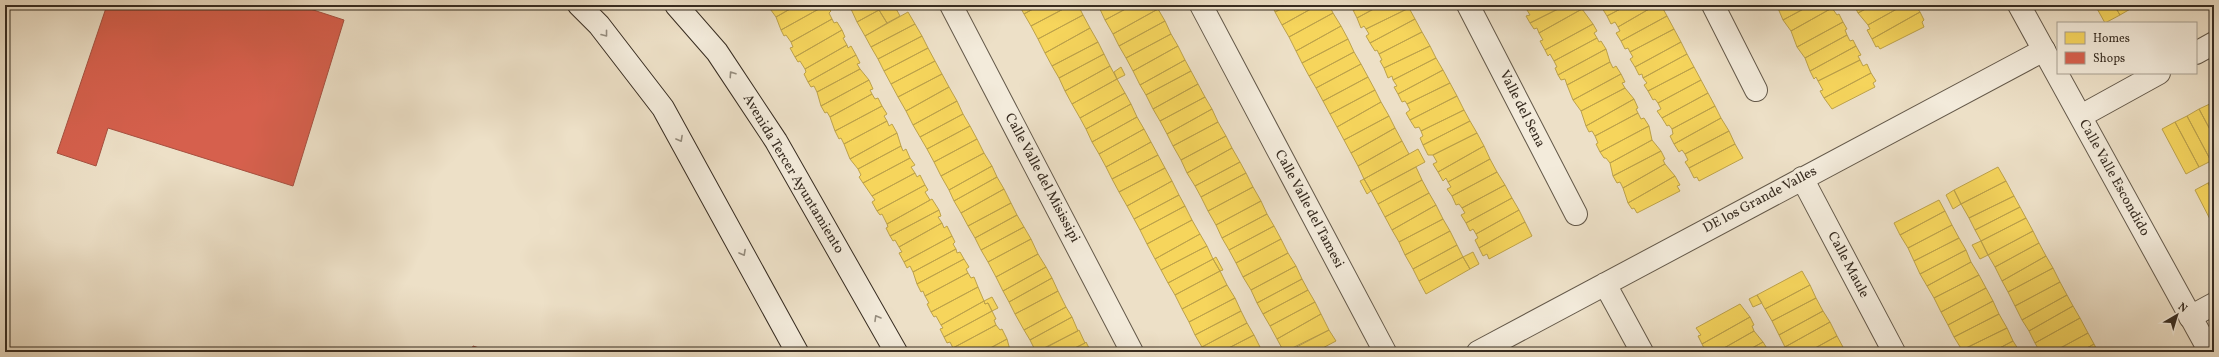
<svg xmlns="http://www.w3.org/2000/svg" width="2219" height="357" viewBox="0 0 2219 357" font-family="Vollkorn,serif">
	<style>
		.homes { fill: #f6d55c; stroke: #bda24a }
		.shops { fill: #d6604d; stroke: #a65040 }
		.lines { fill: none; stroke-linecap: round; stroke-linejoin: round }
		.minor-casing { stroke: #64594a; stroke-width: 24 }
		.tertiary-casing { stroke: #64594a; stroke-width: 24 }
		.secondary-casing { stroke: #372c21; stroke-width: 24 }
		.minor { stroke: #f3ebdb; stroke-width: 22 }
		.tertiary { stroke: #f3ebdb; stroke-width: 22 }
		.secondary { stroke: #f3ebdb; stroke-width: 22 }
		.oneway { stroke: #958c7e }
		.labels { text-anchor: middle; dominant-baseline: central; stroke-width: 4; stroke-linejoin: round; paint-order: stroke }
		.street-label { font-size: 14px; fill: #372c21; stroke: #f3ebdb }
	</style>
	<rect width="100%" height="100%" fill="#ede0c7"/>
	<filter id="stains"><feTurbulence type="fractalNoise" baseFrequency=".005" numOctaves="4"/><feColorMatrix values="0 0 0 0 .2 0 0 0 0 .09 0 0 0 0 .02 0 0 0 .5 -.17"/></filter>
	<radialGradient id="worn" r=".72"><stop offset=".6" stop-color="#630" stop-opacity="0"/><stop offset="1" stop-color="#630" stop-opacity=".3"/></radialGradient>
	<path class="homes" d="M770,5H797L776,17L768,6Z
		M797,5H826L781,30L776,17Z
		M826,5L831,11L829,13L832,19L791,42L786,35L784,36L781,30Z
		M859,5H888L857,22L851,9Z
		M888,5H894L900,16L887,23L879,10Z
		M1019,5H1040L1024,14Z
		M1040,5H1071L1031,26L1024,14Z
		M1071,5H1078L1083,15L1038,39L1031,26Z
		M1102,5H1133L1105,20L1099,7Z
		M1133,5H1156L1158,9L1113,34L1105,20Z
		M1272,5H1289L1275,12Z
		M1289,5H1318L1282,25L1275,12Z
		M1318,5H1329L1333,13L1289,37L1282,25Z
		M1353,5H1381L1357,18L1353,10H1355Z
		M1381,5H1408L1409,8L1366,29L1364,26L1361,28L1357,18Z
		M1536,5H1566L1530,23L1526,16L1530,15L1527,10Z
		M1566,5H1583L1581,6L1582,9L1539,33L1537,28L1534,29L1530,23Z
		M1605,5H1628L1607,16L1602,8Z
		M1628,5H1656L1618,27L1615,22L1611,24L1607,16Z
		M1656,5H1661L1667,16L1621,41L1616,33L1620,31L1618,27Z
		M1779,5H1811L1783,20L1777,6Z
		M1811,5H1831L1832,8L1791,31L1783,20Z
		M1854,5H1873L1858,13Z
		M1873,5H1904L1868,25L1858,13Z
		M1904,5L1916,6L1920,12L1872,39L1867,30L1870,29L1868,25Z
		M2095,5H2114L2120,15L2105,23Z
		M2114,5H2130L2132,8L2120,15Z
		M1409,8L1415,19L1370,43L1366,36L1369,34L1366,29Z
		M1832,8L1837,15L1839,14L1843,22L1797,47L1791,31Z
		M1158,9L1165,21L1119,46L1113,34Z
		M1582,9L1593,24L1545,50L1540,41L1543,40L1539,33Z
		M879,10L887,23L865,36L857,22Z
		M908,12L915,24L871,47L865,36Z
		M1920,12L1924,20L1922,22L1924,27L1880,49L1878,46L1876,47L1872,39Z
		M1333,13L1341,26L1296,51L1289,37Z
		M1083,15L1090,28L1045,53L1038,39Z
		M1667,16L1674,29L1630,52L1628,48L1625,49L1621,41Z
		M832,19L834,23L837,22L842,30L795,57L790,48L793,47L791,42Z
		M1415,19L1422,32L1379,54L1377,50L1375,51L1370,43Z
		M1165,21L1171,34L1126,58L1119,46Z
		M1843,22L1847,29L1845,30L1847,35L1805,58L1797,47Z
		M915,24L922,36L878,59L871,47Z
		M1593,24L1597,31L1594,33L1597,38L1554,61L1550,54L1548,56L1545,50Z
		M1341,26L1348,39L1302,63L1296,51Z
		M1090,28L1098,42L1052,66L1045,53Z
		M1674,29L1681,42L1635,67L1630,59L1633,57L1630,52Z
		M842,30L845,37L843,38L847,45L805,69L800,61L798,62L795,57Z
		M1422,32L1430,46L1384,68L1380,61L1382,60L1379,54Z
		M1171,34L1178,46L1133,71L1126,58Z
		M1847,35L1850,41L1853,40L1856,46L1810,71L1805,58Z
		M922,36L928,48L884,71L878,59Z
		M1597,38L1599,42L1601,41L1606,49L1558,75L1555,68L1557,67L1554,61Z
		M1348,39L1354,52L1309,76L1302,63Z
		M1098,42L1104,54L1059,78L1052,66Z
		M1681,42L1687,54L1643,78L1642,74L1639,75L1635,67Z
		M847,45L848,48L851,46L856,55L808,82L804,74L806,72L805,69Z
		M1178,46L1185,60L1140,85L1133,71Z
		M1430,46L1436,58L1393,80L1392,76L1388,78L1384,68Z
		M1856,46L1861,55L1858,56L1860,60L1818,81L1816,77L1814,79L1810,71Z
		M928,48L935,61L891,84L884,71Z
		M1606,49L1610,62L1567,85L1565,79L1561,80L1558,75Z
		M1354,52L1361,64L1316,88L1309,76Z
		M1104,54L1110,66L1065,91L1059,78Z
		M1687,54L1694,67L1648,91L1644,85L1647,83L1643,78Z
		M856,55L860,63L857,64L860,69L817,92L814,86L811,87L808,82Z
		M1436,58L1443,70L1398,94L1394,87L1397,86L1393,80Z
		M1185,60L1191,71L1146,95L1140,85Z
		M1860,60L1863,66L1867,64L1871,73L1824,98L1820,91L1823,90L1818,81Z
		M935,61L942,74L898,97L891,84Z
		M1610,62L1613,68L1616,66L1621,74L1573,100L1567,85Z
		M1361,64L1368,77L1323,101L1316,88Z
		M1110,66L1117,79L1072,104L1065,91Z
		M1121,67L1125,75L1117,79L1114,72Z
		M1694,67L1701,80L1658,103L1655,99L1653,100L1648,91Z
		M860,69L869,80L821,106L817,92Z
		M1443,70L1450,83L1407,104L1405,101L1402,102L1398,94Z
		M1191,71L1198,84L1153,109L1146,95Z
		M1871,73L1876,81L1873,83L1875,87L1832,109L1824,98Z
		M942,74L949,87L906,111L898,97Z
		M1621,74L1625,82L1622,83L1625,88L1581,111L1573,100Z
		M1368,77L1375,90L1330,114L1323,101Z
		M1117,79L1125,93L1080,118L1072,104Z
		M869,80L873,89L870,90L872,94L830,117L827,112L825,113L821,106Z
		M1701,80L1708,93L1662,118L1657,111L1661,109L1658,103Z
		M1450,83L1457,96L1410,120L1406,113L1410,110L1407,104Z
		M1198,84L1205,97L1160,121L1153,109Z
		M949,87L957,101L913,125L906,111Z
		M1625,88L1634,99L1586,126L1581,111Z
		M1375,90L1381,102L1337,127L1330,114Z
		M1125,93L1131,104L1086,129L1080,118Z
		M1708,93L1715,106L1672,129L1669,125L1667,126L1662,118Z
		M872,94L875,99L878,98L882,106L835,131L830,117Z
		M1457,96L1464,110L1421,131L1419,127L1415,128L1410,120Z
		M1205,97L1212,109L1167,134L1160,121Z
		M1634,99L1638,108L1636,109L1638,113L1595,136L1592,131L1589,132L1586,126Z
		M957,101L963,114L920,137L913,125Z
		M1381,102L1389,116L1344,140L1337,127Z
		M2214,102V137L2199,109Z
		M1131,104L1137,117L1092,142L1086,129Z
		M882,106L887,114L884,116L887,121L844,144L841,138L839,139L835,131Z
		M1715,106L1721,118L1674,144L1670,136L1673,134L1672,129Z
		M1212,109L1218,122L1173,146L1167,134Z
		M2199,109L2214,137V159L2211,161L2187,116Z
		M1464,110L1470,121L1423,145L1420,138L1423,136L1421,131Z
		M1638,113L1641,119L1644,118L1649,126L1600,152L1596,144L1598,143L1595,136Z
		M963,114L970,126L927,149L920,137Z
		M1389,116L1395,128L1351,153L1344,140Z
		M2187,116L2211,161L2199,167L2175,122Z
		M1137,117L1144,129L1099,154L1092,142Z
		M1721,118L1729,131L1685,154L1682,150L1679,152L1674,144Z
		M887,121L889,126L892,124L897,133L850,159L844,144Z
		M1470,121L1477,133L1433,155H1428L1423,145Z
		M1218,122L1226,136L1181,160L1173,146Z
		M2175,122L2199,167L2186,174L2162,129Z
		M970,126L977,139L934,162L927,149Z
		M1649,126L1652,140L1610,163L1606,158H1604L1600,152Z
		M1395,128L1402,141L1358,166L1351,153Z
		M1144,129L1151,142L1106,167L1099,154Z
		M1729,131L1735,144L1689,168L1685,162L1688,160L1685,154Z
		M897,133L901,146L858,169L850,159Z
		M1477,133L1484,146L1438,172L1433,164L1437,162L1433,155Z
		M1226,136L1232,148L1187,173L1181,160Z
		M977,139L984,153L941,176L934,162Z
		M1652,140L1661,151L1613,176L1610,163Z
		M1402,141L1409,154L1364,179L1358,166Z
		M1151,142L1158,155L1112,179L1106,167Z
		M1735,144L1743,158L1699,181L1697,177L1694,178L1689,168Z
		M901,146L903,151L906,149L910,158L863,183L859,177L861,175L858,169Z
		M1484,146L1490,159L1448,182L1446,178L1443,181L1438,172Z
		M1232,148L1240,162L1195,186L1187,173Z
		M1418,149L1425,162L1371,191L1364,179Z
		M1661,151L1665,159L1663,160L1665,164L1623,188L1620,182L1617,183L1613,176Z
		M984,153L992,166L949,190L941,176Z
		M1158,155L1165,168L1119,192L1112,179Z
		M910,158L915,165L911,167L915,173L872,196L863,183Z
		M1490,159L1497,172L1452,196L1447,189L1451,187L1448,182Z
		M1240,162L1246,173L1201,197L1195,186Z
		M1665,164L1675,176L1628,203L1623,188Z
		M992,166L997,177L954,201L949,190Z
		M1416,167L1422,180L1378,204L1371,191Z
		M1998,167L2006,181L1961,204L1954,190Z
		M1165,168L1172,181L1127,206L1119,192Z
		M1497,172L1505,185L1462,208L1459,204L1456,205L1452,196Z
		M915,173L917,177L920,175L925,185L877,211L872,202L875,200L872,196Z
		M1246,173L1253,187L1208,211L1201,197Z
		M1675,176L1680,185L1677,186L1680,191L1637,213L1634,208L1632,209L1628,203Z
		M997,177L1004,189L961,213L954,201Z
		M1364,179L1371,191L1367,194L1360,181Z
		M1422,180L1429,193L1385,217L1378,204Z
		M2214,180V194L2208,183Z
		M1172,181L1179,195L1134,219L1127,206Z
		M2006,181L2014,196L1969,218L1961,204Z
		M2208,183L2214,194V227L2195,190Z
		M925,185L928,190L925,192L930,200L887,224L882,214L880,215L877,211Z
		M1505,185L1512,198L1466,223L1461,215L1465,213L1462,208Z
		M1253,187L1261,201L1216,225L1208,211Z
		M1004,189L1011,203L968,226L961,213Z
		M1954,190L1961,204L1953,209L1946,195Z
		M1429,193L1436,205L1392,230L1385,217Z
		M1179,195L1185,206L1140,230L1134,219Z
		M2014,196L2020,207L1975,230L1969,218Z
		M1512,198L1519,210L1476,234L1473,229L1470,231L1466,223Z
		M932,199L939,210L890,236L886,228L888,227L887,224Z
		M1939,200L1945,211L1900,235L1894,223Z
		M1261,201L1267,214L1222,238L1216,225Z
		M1011,203L1017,215L975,238L968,226Z
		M1436,205L1443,219L1399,242L1392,230Z
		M1185,206L1192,220L1147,244L1140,230Z
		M2020,207L2026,218L1981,241L1975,230Z
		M939,210L941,216L938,217L942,223L899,247L895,240L893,241L890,236Z
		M1519,210L1525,222L1479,248L1475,240L1478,238L1476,234Z
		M1945,211L1952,225L1908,248L1900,235Z
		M1267,214L1274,226L1229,250L1222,238Z
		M1017,215L1024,227L981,250L975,238Z
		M2026,218L2033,231L1988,255L1981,241Z
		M1443,219L1450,231L1405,255L1399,242Z
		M1192,220L1200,234L1155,259L1147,244Z
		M1525,222L1532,236L1489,259L1487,254L1483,256L1479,248Z
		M942,223L944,228L947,226L952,236L904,262L899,253L902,252L899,247Z
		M1952,225L1959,238L1914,261L1908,248Z
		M1274,226L1281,239L1236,263L1229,250Z
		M1024,227L1031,239L988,262L981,250Z
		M1450,231L1457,245L1413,269L1405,255Z
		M2033,231L2039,243L1995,267L1988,255Z
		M1200,234L1207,246L1161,270L1155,259Z
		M952,236L955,242L953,244L956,249L913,272L910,266L907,268L904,262Z
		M1959,238L1966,250L1920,274L1914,261Z
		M1031,239L1038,254L996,277L988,262Z
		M1281,239L1288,253L1243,277L1236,263Z
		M1981,241L1988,255L1980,259L1972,245Z
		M2039,243L2046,256L2002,281L1995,267Z
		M1457,245L1463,257L1419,281L1413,269Z
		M1207,246L1213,259L1168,283L1161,270Z
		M956,249L957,253L960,252L964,259L917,284L913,272Z
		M1966,250L1971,262L1927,286L1920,274Z
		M1473,252L1479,264L1470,269L1463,257Z
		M1288,253L1296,266L1251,290L1243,277Z
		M1038,254L1046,267L1003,291L996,277Z
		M2046,256L2053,268L2008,292L2002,281Z
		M1216,257L1223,270L1220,271L1213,259Z
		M1463,257L1470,269L1426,294L1419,281Z
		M964,259L969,267L966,269L968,273L925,296L923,291L921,292L917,284Z
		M1213,259L1220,271L1175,295L1168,283Z
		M1971,262L1979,275L1934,298L1927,286Z
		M1296,266L1302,279L1257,303L1251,290Z
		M1046,267L1052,278L1009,302L1003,291Z
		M2053,268L2060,282L2015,306L2008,292Z
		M1220,271L1227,285L1182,309L1175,295Z
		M1802,271L1810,285L1765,309L1757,295Z
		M968,273L971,278L974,277L978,287L931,312L927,304L929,303L925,296Z
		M1979,275L1986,288L1941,312L1934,298Z
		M1052,278L1058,291L1015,314L1009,302Z
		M1302,279L1308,290L1263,314L1257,303Z
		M2060,282L2067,295L2022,320L2015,306Z
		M1227,285L1235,298L1189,322L1182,309Z
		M1810,285L1816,298L1772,321L1765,309Z
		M978,287L984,301L941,325L936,316L934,317L931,312Z
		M1986,288L1993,301L1948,325L1941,312Z
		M1308,290L1315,302L1270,326L1263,314Z
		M1058,291L1066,307L1024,330L1015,314Z
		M1757,295L1762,303L1753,307L1749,299Z
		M2067,295L2073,306L2029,331L2022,320Z
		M992,297L998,308L992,311L988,303L985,304L984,301Z
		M1235,298L1241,311L1195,335L1189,322Z
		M1816,298L1823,311L1779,335L1772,321Z
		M984,301L985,304L988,303L992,311L944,337L940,329L943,328L941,325Z
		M1993,301L1999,314L1954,337L1948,325Z
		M1315,302L1321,314L1277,339L1270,326Z
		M1740,304L1750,317L1702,344L1698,336L1701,335L1696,328Z
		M2073,306L2080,318L2035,343L2029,331Z
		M1066,307L1072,317L1030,340L1024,330Z
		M992,311L996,319L994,320L996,325L953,348L950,342L947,343L944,337Z
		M1241,311L1247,323L1202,347L1195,335Z
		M1823,311L1830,322L1785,347L1779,335Z
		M1321,314L1329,330L1284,352L1277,339Z
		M1999,314L2007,328L1962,350L1954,337Z
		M1072,317L1078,331L1036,352L1030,340Z
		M1750,317L1754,325L1752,326L1754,331L1717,352H1710L1707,348L1705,350L1702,344Z
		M2080,318L2088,333L2053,352H2040L2035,343Z
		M1830,322L1837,336L1808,352H1788L1785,347Z
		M1247,323L1254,335L1221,352H1205L1202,347Z
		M996,325L1000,330L1002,329L1007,339L983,352H956L953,348Z
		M2007,328L2013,341L1992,352L1962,350Z
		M1079,330L1085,343L1067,352H1038Z
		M1329,330L1336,341L1315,352H1287Z
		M1754,331L1763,342L1745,352H1717Z
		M2088,333L2094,344L2080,352H2053Z
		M1254,335L1260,347L1251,352H1221Z
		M1837,336L1844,349L1839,352H1808Z
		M1007,339L1010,350L1007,352H983Z
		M2013,341L2020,352H1992Z
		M1086,342L1091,352H1067L1085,343Z
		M1763,342L1768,350L1765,352H1745Z
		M2094,344L2098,352H2080Z"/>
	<path class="shops" d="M107,5H298L344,20L293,186L108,128L96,166L57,153Z
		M473,346L492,352H471Z"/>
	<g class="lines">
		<defs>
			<path id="minor" d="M951,5L1132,352
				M1201,5L1385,352
				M1468,5L1576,214
				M1713,5L1756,90
				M2196,53L2214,43
				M2081,116L2159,73
				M1802,178L1894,352
				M1605,284L1642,352
				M2190,317L2214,304
				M1478,352L2044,50"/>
			<path id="tertiary" d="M2019,5L2210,352"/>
			<path id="secondary" d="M579,5L599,25L663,108L797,352
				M676,5L717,52L776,141L896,352"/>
		</defs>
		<use href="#minor" class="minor-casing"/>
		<use href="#tertiary" class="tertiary-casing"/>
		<use href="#secondary" class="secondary-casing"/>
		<use href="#minor" class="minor"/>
		<use href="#tertiary" class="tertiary"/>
		<use href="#secondary" class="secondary"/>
	</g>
	<defs><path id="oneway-chevron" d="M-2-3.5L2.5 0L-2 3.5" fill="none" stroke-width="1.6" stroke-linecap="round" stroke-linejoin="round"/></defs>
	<g class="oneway">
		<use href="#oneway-chevron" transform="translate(605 34) rotate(52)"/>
		<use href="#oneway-chevron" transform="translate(732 74) rotate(-124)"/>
		<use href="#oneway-chevron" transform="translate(680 139) rotate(61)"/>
		<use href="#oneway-chevron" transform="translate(743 253) rotate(61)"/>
		<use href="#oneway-chevron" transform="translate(877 318) rotate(-120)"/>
	</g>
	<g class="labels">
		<g class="street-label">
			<text transform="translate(1522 109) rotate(63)">Valle del Sena</text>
			<text transform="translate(793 174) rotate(59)">Avenida Tercer Ayuntamiento</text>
			<text transform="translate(1042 178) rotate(62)">Calle Valle del Misissipi</text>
			<text transform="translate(2114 178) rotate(61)">Calle Valle Escondido</text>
			<text transform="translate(1760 200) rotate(-28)">DE los Grande Valles</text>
			<text transform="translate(1309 209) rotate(62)">Calle Valle del Tamesi</text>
			<text transform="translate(1848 265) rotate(62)">Calle Maule</text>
		</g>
	</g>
	<rect width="2219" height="357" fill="none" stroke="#ede0c7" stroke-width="20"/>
	<rect x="6" y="6" width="2207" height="345" fill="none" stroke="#372c21" stroke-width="2"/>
	<rect x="10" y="10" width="2199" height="337" fill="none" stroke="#372c21"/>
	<rect x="2057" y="22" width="140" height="52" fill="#f3ebdb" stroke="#a89f91"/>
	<rect x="2065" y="32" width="20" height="12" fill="#f6d55c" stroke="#a89f91"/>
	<text x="2093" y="42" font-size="12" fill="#372c21">Homes</text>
	<rect x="2065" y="52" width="20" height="12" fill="#d6604d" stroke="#a89f91"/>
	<text x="2093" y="62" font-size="12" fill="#372c21">Shops</text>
	<g transform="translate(2177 315) rotate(38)" stroke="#f3ebdb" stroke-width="3" paint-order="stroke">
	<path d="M0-3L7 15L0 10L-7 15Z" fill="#372c21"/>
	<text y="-6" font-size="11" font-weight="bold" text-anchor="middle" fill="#372c21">N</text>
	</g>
	<rect width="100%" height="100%" filter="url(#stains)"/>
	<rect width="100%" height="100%" fill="url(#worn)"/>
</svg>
